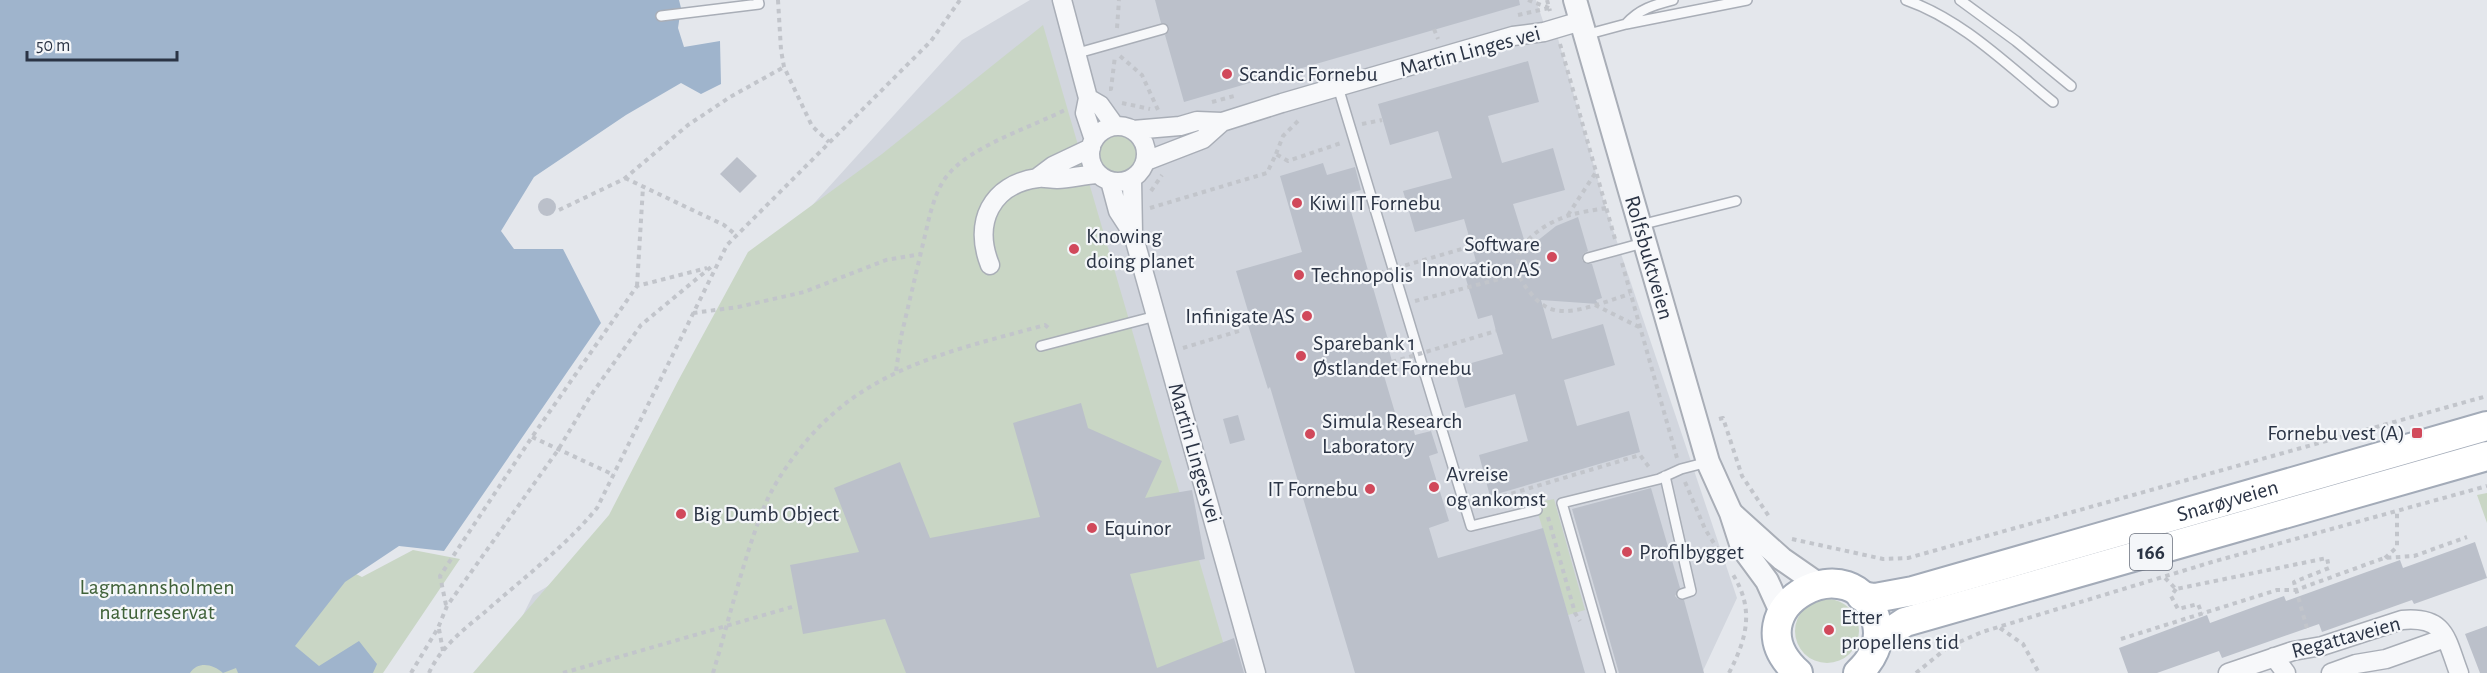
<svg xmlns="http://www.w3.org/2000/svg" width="2487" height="673" viewBox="0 0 2487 673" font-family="'Alegreya Sans',sans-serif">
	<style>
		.built { fill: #d2d6de }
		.green { fill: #c9d6c5 }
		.water { fill: #9fb4cc }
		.building { fill: #bbc0ca }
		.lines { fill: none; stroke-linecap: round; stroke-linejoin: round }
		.service-casing { stroke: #a9aeb7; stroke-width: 12 }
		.minor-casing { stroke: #a9aeb7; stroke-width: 21 }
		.tertiary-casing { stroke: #a9aeb7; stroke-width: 26 }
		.primary-casing { stroke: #a3abb8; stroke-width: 32 }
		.path { stroke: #c2c5cb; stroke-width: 4; stroke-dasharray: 4.5 4.5; stroke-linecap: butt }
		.service { stroke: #f7f8fa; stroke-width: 9 }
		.minor { stroke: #f7f8fa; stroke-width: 18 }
		.tertiary { stroke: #f7f8fa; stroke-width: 22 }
		.primary { stroke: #fff; stroke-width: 28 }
		.path-bridge { stroke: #c2c5cb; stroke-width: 4; stroke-dasharray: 4.5 4.5; stroke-linecap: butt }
		.poi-dot { fill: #d1495b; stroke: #f4f6f9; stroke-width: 2 }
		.labels { text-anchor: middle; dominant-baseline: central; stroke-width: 4.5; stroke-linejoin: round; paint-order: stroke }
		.shield { fill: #f4f6f9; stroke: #676e7b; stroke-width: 1.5 }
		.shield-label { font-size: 21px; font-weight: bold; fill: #2b3445 }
		.street-label { font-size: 22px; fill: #2b3445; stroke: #f4f6f9 }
		.poi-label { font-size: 22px; fill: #2b3445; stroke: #f4f6f9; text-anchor: start }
		.park-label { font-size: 22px; fill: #3f6138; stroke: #f4f6f9 }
	</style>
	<rect width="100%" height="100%" fill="#e4e7ec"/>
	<path class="built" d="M1030,0H1536L1546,30L1555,28L1607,212L1737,598L1702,673H494L533,595L610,549L788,232L962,40Z"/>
	<path class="green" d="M1043,25L1232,673H473L609,515L678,381L748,252L882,154Z
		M1098 155a20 20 0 1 1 40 0a20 20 0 1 1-40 0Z
		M2487,493V523L2477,495Z
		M1554,499L1585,610L1568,615L1535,503Z
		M413,550L460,559L383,673H0L312,552L362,577Z
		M1795 631a32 32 0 1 1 64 0a32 32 0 1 1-64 0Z"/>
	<path class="water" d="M0,0H679L681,8L678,28L684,47L720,41L721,84L701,94L681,83L626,115L534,177L501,231L514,249H563L601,323L444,551L399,546L345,582L295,646L319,666L359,641L377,664L373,673H238L236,668L223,673C213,664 198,661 190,673H0Z"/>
	<path class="building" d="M1155,0H1519L1520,5L1184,102L1165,35L1169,31V27L1161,23Z
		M1528,61L1539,102L1488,116L1502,163L1553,148L1565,190L1513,204L1527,249L1556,226L1578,217L1588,251L1583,254L1582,260L1586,264H1592L1602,298L1596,300L1598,304L1541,300L1552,339L1603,324L1615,365L1564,380L1577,426L1629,411L1640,452L1490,496L1479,455L1528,441L1515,394L1465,408L1454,368L1503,354L1496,331L1492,315L1478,319L1462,266L1476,261L1464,219L1415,232L1403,191L1452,178L1438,131L1390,145L1378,104Z
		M737,157L757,176L740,193L720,174Z
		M1323,163L1327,175L1355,167L1361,190L1346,194L1391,350H1389L1393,365L1382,369L1399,426L1412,423L1415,435L1431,431L1438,453L1429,456L1449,521L1429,528L1438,558L1543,528L1585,673H1355L1270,387L1268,389L1244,312L1248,311L1236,271L1302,252L1280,176Z
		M538 207a9 9 0 1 1 18 0a9 9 0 1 1-18 0Z
		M1081,403L1088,428L1162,461L1145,498L1192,490L1205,559L1130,574L1157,668L1234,638L1244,673H906L885,619L803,634L790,565L859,552L834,488L900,462L930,538L1040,517L1013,423Z
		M1238,415L1245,440L1230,444L1223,419Z
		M1651,488L1680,588L1675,596L1678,599L1684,600L1704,673H1619L1572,509Z
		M2475,542L2487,578L2414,604L2412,600L2322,632L2319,624L2222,658L2219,651L2157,673H2128L2119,648L2207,615L2210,623L2284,596L2286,601L2400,560L2403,568Z
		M2487,626V673H2480L2465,634Z"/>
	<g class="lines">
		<defs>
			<path id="service" d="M1906,0C1963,20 2007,65 2053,102
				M1960,0L2016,41L2071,86
				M661,16L759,4L758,0
				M1626,24C1639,9 1654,5 1673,0
				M1585,35L1626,24L1747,0
				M1078,53L1163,29
				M1338,87L1471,526L1537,510
				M1640,225L1736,201
				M1588,258L1643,243
				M1041,346L1156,316
				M1665,476L1691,591L1682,594
				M1611,673L1562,503L1659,479L1681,469L1708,462"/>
			<path id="minor" d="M1062,0L1088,98L1085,113L1094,140
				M1088,98L1100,105L1115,126
				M1090 154a28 28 0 1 1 56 0a28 28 0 1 1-56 0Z
				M1133,130L1180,126L1197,121L1222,122L1282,103L1513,36L1544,32L1581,21
				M1146,161L1203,139L1222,122
				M1037,178L1053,166L1091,148
				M1132,179L1133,234L1256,673
				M1110,181L1118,211L1133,234
				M990,265C973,223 991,184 1038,178C1044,177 1050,179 1057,179C1071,178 1084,175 1098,174
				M2274,657L2286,673
				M2228,673L2293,651L2322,646L2402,620C2446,616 2446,639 2459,673
				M2331,673L2356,664L2386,659L2445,638"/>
			<g id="tertiary">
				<path id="s1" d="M1575,0L1708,462L1731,513L1742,547L1767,581L1782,614"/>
				<path d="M1732,514L1782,559L1818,584"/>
			</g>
			<g id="primary">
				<path id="s2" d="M1861,596L1875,598L1913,591L2487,426"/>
				<path d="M1878,640L1905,622L1926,616L2487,456"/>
				<path d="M1798,673C1726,608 1858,537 1877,624C1881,643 1872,660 1858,673"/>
			</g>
		</defs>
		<use href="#service" class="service-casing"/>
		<use href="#minor" class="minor-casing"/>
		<use href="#tertiary" class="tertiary-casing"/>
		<use href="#primary" class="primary-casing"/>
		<path class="path" d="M778,0L781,50L784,67L812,126L829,142
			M1528,0L1549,8
			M1547,0L1550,11
			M1518,15L1549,8
			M1117,28L1119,0
			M1434,29L1438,39
			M1560,44L1615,239
			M1120,56L1142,75L1158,110
			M1109,89H1111L1115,56
			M1212,102L1234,96
			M1122,103L1150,109
			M1362,124L1382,120
			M1276,154L1283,136L1301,118
			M625,178L724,225L736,235
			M1151,191L1162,175
			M1150,208L1267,173L1276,154L1288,161L1341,143
			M1606,208C1594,210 1581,212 1570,215C1536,226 1498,255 1529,291C1537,302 1548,311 1563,311C1581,312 1613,299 1630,294
			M559,210L624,179L688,125L730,97L784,67
			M1568,215L1596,172
			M1622,263L1677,458
			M637,286L643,187
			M1415,301L1519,274
			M1595,305L1639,327
			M693,313L738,307L804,292L886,260L921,254
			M1183,348L1242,330
			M896,371L901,337L930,214C934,201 938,187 947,176C970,146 1032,127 1067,109
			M1719,419L1723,418L1742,476L1770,518
			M532,437L614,475
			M1685,482L1705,529L1722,556
			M1477,504L1640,455L1649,467
			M1548,517L1575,613L1580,621
			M1792,539L1883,559L1908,558L2487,396
			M2385,558L2397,547V511
			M2165,578L2176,589L2327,558L2329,568L2294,582L2308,632
			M2176,589L2171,596L2178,609L2198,604L2202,614
			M446,605L440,576L532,437L637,286L707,268
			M2000,628L2023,644L2039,673
			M439,629L443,651
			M2121,639L2277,590H2296L2384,558L2414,556L2467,537
			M411,673L438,628L447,606L558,450L591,395L641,325L711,267
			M429,673C440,648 464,629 485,612C522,579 565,547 597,508L727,245L931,41L960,0
			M563,673L792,607
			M713,673C729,620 742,564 762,512C771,489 784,469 799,450C862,368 951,351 1045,325L1050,329
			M1729,673C1747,638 1755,609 1732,573
			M1916,673L1948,647L1982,632L2212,562L2487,486"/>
		<use href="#service" class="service"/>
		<use href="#minor" class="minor"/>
		<use href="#tertiary" class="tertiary"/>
		<use href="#primary" class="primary"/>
		<path class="path-bridge" d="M1362,278L1472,246
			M1392,362L1496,331"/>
	</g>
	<g class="poi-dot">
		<circle cx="1227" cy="74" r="6"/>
		<circle cx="1297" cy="203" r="6"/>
		<circle cx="1074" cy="249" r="6"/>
		<circle cx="1552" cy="257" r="6"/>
		<circle cx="1299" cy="275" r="6"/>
		<circle cx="1307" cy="316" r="6"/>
		<circle cx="1301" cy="356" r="6"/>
		<rect x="2411" y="427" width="12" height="12" rx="3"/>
		<circle cx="1310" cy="434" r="6"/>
		<circle cx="1434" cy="487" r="6"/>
		<circle cx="1370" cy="489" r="6"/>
		<circle cx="681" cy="514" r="6"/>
		<circle cx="1092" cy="528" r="6"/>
		<circle cx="1627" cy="552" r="6"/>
		<circle cx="1829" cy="630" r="6"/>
	</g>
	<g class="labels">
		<rect class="shield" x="2130" y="534" width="42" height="36" rx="4.5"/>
		<g class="shield-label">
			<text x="2151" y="552">166</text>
		</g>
		<g class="street-label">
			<text transform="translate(1470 51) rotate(-15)">Martin Linges vei</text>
			<text stroke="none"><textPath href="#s1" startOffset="268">Rolfsbuktveien</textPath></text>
			<text transform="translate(1195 453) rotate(74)">Martin Linges vei</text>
			<text stroke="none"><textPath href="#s2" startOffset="380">Snarøyveien</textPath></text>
			<text transform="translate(2346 637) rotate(-15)">Regattaveien</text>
		</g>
		<g class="poi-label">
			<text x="1239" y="74">Scandic Fornebu</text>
			<text x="1309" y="203">Kiwi IT Fornebu</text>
			<text x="1086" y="236">Knowing<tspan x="1086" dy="25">doing planet</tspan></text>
			<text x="1540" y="244" text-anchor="end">Software<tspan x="1540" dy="25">Innovation AS</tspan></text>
			<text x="1311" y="275">Technopolis</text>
			<text x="1295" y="316" text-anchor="end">Infinigate AS</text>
			<text x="1313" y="343">Sparebank 1<tspan x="1313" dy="25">Østlandet Fornebu</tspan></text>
			<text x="1322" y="421">Simula Research<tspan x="1322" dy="25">Laboratory</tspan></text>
			<text x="2405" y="433" text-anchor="end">Fornebu vest (A)</text>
			<text x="1446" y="474">Avreise<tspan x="1446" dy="25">og ankomst</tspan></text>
			<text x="1358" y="489" text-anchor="end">IT Fornebu</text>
			<text x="693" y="514">Big Dumb Object</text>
			<text x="1104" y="528">Equinor</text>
			<text x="1639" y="552">Profilbygget</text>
			<text x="1841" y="617">Etter<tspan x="1841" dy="25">propellens tid</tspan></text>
		</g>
		<g class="park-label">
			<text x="157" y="587">Lagmannsholmen<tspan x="157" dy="25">naturreservat</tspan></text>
		</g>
	</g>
	<path d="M27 51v9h150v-9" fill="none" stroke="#2b3445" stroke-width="3"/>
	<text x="36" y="51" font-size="18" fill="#2b3445" stroke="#f4f6f9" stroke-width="4.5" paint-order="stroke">50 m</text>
</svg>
